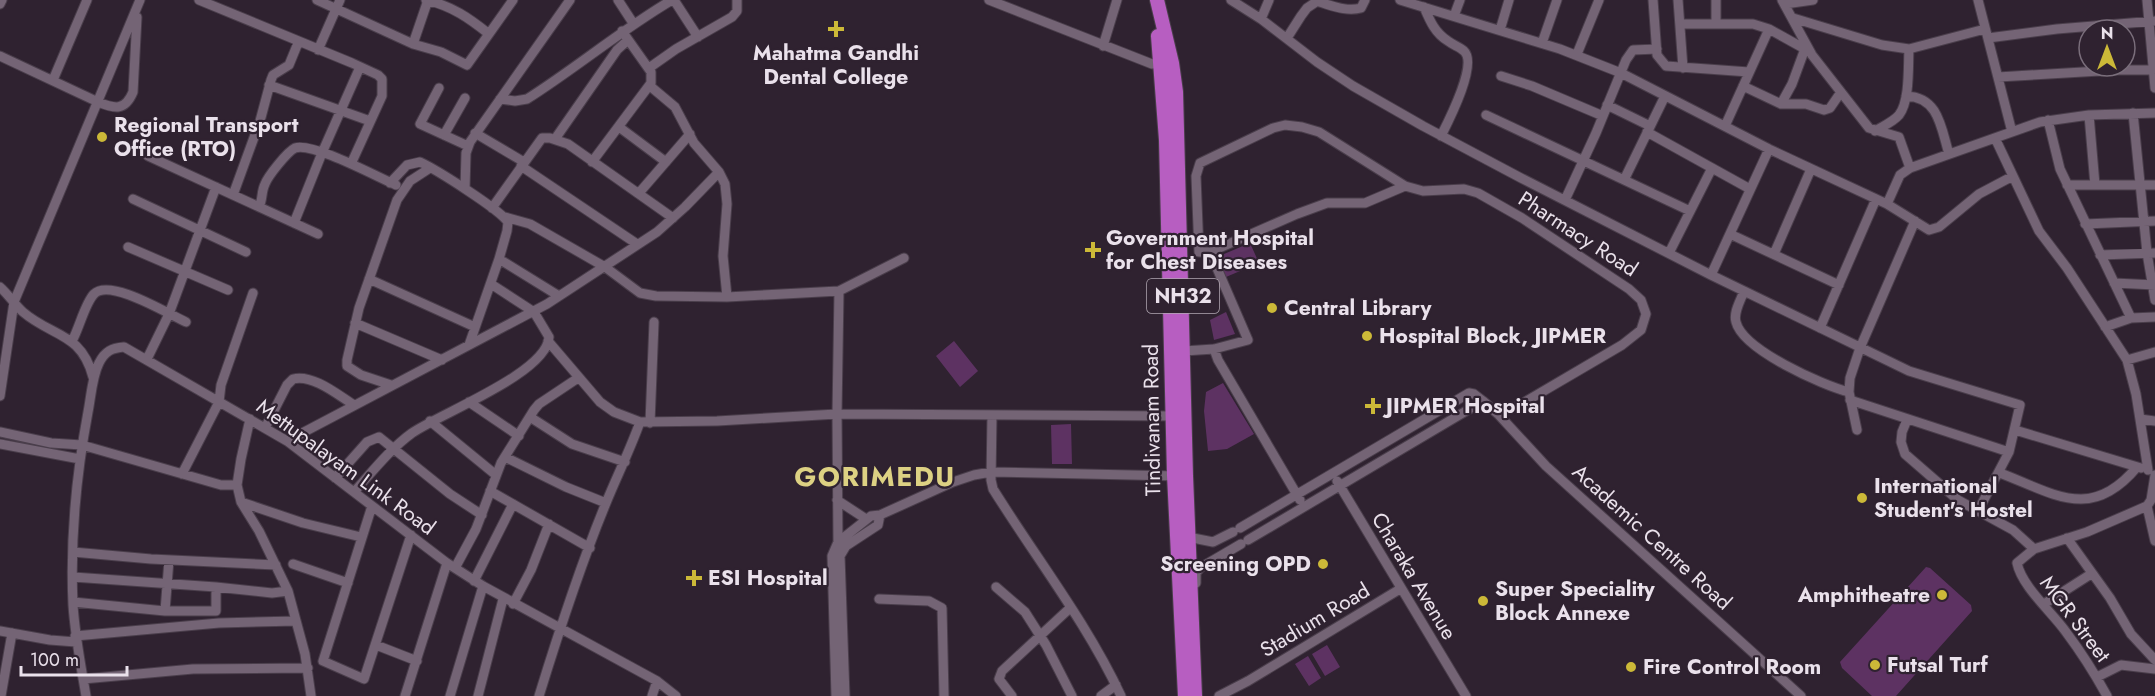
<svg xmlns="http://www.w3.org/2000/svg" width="2155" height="696" viewBox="0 0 2155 696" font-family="Jost,sans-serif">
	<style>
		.green { fill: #5d3262 }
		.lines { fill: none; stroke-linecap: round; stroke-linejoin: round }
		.minor-casing { stroke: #4a3e4b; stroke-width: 11 }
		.highway-casing { stroke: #4a3e4b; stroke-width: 16 }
		.minor { stroke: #746475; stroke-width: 9 }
		.highway { stroke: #b75ec1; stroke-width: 14 }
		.poi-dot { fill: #ccb938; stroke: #2f2230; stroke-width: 2 }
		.labels { text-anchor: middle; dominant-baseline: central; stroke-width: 4.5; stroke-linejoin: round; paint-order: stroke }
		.shield { fill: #2f2230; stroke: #b2a8b3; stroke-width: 1.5 }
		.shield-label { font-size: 20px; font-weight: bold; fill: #eae1eb }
		.poi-label { font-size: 21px; font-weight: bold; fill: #eae1eb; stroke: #2f2230; text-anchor: start }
		.street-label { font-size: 21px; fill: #eae1eb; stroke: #2f2230 }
		.district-label { font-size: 27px; font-weight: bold; letter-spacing: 1.5px; fill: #ddd183; stroke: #2f2230 }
	</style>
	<rect width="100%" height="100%" fill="#2f2230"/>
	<path class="green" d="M1250,243L1259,263L1226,277L1217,257Z
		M1226,312L1235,334L1214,340L1210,320Z
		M954,341L978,371L960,387L936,356Z
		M1223,383L1254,434L1227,449L1208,451L1204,411L1206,392Z
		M1071,424L1072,464H1052L1051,425Z
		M1926,567L1930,568L1971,605L1972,611L1896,696H1872L1842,668L1840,662Z
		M1327,645L1340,667L1325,676L1312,654Z
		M1308,656L1321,678L1309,686L1295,664Z"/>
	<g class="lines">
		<defs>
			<path id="minor" d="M199,0L352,63L378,75L382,79V96L351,164
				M317,0L413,44L441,52L467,65L513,0
				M426,0C452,6 469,18 489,34
				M618,0L633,23
				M674,0L698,37
				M989,0L1152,64L1163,63
				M1231,0L1261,19L1317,62L1353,86L1423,126L1521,178L1711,275L1909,371L2020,405L2009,452L1978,511
				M1400,0L1560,49L1621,73L1769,149L1887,204L1929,230L1939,227L1979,194L2013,176
				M1653,0L1657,55L1666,66L1749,72
				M1678,0L1683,68
				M1716,0V23
				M1782,0L1812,55L1869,128L1899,137L1910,168
				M1978,0L2012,132
				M2147,0L2155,88
				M1319,2C1333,6 1347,12 1361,8L1365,0
				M0,4L2,0
				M1785,4L1813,0
				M1424,7C1430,21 1435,33 1448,41C1453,45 1460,47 1464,51C1478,64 1448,122 1441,136
				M1454,16L1460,0
				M1793,18L1882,45L1909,49L1985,29
				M1261,19L1269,0
				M1680,24H1753L1769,29L1805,49
				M1500,30L1509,0
				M1287,38L1301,16L1307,8L1319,0
				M1988,38L2057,29L2155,21
				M1542,43L1557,0
				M413,44L428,0
				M1103,46L1117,0
				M318,50L340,0
				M1577,54L1599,0
				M0,56L98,102C115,109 125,111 133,92L137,17
				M649,68L676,49L732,17L737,11V0
				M1501,76L1532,86L1603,116
				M1998,77L2117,70H2152
				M53,80L87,0
				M269,85L370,121
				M650,86L675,107L694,143L719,172L725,184L727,204L723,256L727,297
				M1743,86L1781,104H1806L1824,110L1830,108L1841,92
				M439,88L420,124L468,146
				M1906,96C1939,97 1941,128 1949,154
				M500,99L515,101L527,99C576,68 621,30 672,0
				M1781,104L1792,84L1806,46
				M1607,105L1650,126
				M2133,113L2147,253L2155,300
				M1486,115L1690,211
				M2089,115L2095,185
				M2048,120L2060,169L2131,318
				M1725,126L1769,29
				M619,127L666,162
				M1875,131C1883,126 1893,122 1899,115C1910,101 1908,67 1909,49
				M1647,132L1750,189
				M475,133L524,162
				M444,135L465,98
				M1995,138L2039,231L2067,268L2127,360L2136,394L2148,470
				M555,139L617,50L628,40
				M148,156L318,234
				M592,162L651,83V72L622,31
				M521,166L637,244
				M1624,180L1665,96
				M390,183L407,165L420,162C437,170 499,209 508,222L507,231L499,259L469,345
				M2067,185H2155
				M1405,186L1365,203H1327L1297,214L1210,252H1199L1196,176L1200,163L1273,128L1285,125L1302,127L1319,132L1405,186L1423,191L1464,189L1478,193L1522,218L1629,289L1641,300L1646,314L1641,330L1622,345L1518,406L1498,414
				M465,189L466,153L470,142L570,0
				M639,193L690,134
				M233,195L260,121L271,80L273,75L289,65L298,43
				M133,199L246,252
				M1565,200L1596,133L1626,60L1633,50L1657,49
				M1887,204L1900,175L1910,168L2040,122L2089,115L2155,113
				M259,207C263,199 261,192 265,184C268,176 287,152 295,148C313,142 377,177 396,185
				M492,208L542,138H550L568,144L673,218
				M505,217L530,224L605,267L640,293L656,296L727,297L839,291L904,258
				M294,223L322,153L360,67
				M2085,224L2155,221
				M1730,234L1839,285
				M128,247L228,290
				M1669,253L1712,168
				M1774,254L1811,169
				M2100,255L2155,253
				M499,259L559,296
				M1711,275L1769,149
				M369,279L475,327
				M2114,283L2155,285
				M0,287C9,295 14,304 23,312C52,337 81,332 93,377
				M1744,291C1741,300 1733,312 1736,322C1743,350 1822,385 1849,392
				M355,323L442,360
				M2105,327L2131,318L2155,317
				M1820,328L1876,199
				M72,341C79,329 85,303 94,294C110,278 168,314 186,322
				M548,341L600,402L614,412L640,422L717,421L837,414L1173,416
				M1214,349L1218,360L1300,500
				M1184,351L1214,349L1248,340L1210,252
				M147,359L169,314L216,187
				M2127,360L2155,352
				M391,385L361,375L347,366V360L359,308L397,200L410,181L430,168
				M0,396L14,302L140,0
				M1850,400L2009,452
				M1483,401L1498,414L1546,466L1801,696
				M469,402L519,436
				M992,415L991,480L993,489C1036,558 1087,623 1121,696
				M530,417L572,444L625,462
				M250,419L241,459L237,485L241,502L259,531L288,591L305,654L311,696
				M2140,419L2155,421
				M1907,420L1902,432L1901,442L1905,454L1958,500L2013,530L2034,549
				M430,421L496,475
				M650,423L654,322
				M265,428L287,385L293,379C313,374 338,395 354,405
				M1857,430L1849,392L1850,378L1860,348L1915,221
				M2015,430L2141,468
				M0,432L51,443L82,445L221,485H237
				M287,441L547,304L657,232L685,207L719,172
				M0,444L80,459
				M505,457L566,487L606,503
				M2000,473C2055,494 2091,522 2137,467
				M182,474L219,402L221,385L253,293
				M335,478L367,442L379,437L450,494L482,515
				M1337,481L1466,696
				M490,491L590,548
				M354,492C372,472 390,449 412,433C441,413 547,373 549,337L534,312L491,284
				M837,500L866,519
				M241,502L303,523L361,537
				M372,506L323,661L364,679L411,535
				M2147,506L2155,541
				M1240,528L1469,393L1474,394L1483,401L1248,540
				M1188,537L1213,542L1233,532
				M2067,538L2110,598L2131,634L2155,660
				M838,542L837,414L839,291
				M73,552L151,559L276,565
				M293,564L348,583
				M455,568L476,529L501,463L534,410L539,404L578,378
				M73,577L216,587L272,593L288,591
				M474,581L513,504
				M1196,583V573L1200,568L1241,544
				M996,587L1025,612L1046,645L1072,696
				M879,599L929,601L942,608L944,696
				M73,602L165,611H216V587
				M513,604L531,570L549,524
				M2044,604L2091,574
				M165,611L169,560
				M0,631L50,640L76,642
				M75,636L219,623L296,621
				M376,645L417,661
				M2097,677L2121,665L2155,669
				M83,679L193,669L308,668
				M1,696L12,633
				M86,696C81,666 75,636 73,605C70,540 76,476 88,412C91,397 92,377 99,363C105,351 112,348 124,347L287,441L447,563L483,586L657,681L676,696
				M405,696L447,563
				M450,696L483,586
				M478,696L503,599
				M539,696C559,631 580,566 606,503C617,476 630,450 640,422
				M652,696L657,681
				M836,696L832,556L838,542L871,516L880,515L953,482L974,475L991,472L1178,476
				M845,696L840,556L846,546L878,525L880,515
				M1012,696L999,679L1002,671L1070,608
				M1101,696L1116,685
				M1219,696L1248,681L1400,589
				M2107,696C2095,674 2081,652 2066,632C2052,612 2022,587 2017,563L2034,549L2087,532L2147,506L2151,500L2155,475"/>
			<path id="highway" d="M1157,0L1172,63L1176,92L1186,476L1195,696
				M1158,36L1166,140L1174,475L1185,696"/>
		</defs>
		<use href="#minor" class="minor-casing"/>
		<use href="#highway" class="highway-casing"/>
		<use href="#minor" class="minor"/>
		<use href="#highway" class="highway"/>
	</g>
	<g class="poi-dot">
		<path d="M833 20h6v6h6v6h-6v6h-6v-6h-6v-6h6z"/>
		<circle cx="102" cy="137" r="6"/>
		<path d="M1090 241h6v6h6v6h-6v6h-6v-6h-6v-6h6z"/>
		<circle cx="1272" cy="308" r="6"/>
		<circle cx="1367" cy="336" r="6"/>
		<path d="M1370 397h6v6h6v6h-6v6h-6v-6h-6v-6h6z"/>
		<circle cx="1862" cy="498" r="6"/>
		<circle cx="1323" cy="564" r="6"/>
		<path d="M691 569h6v6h6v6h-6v6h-6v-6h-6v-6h6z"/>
		<circle cx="1942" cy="595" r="6"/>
		<circle cx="1483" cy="601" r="6"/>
		<circle cx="1875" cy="665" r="6"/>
		<circle cx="1631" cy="667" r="6"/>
	</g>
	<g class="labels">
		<rect class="shield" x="1147" y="279" width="72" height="34" rx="4.5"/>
		<g class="shield-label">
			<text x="1183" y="296">NH32</text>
		</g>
		<g class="poi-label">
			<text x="836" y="53" text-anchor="middle">Mahatma Gandhi<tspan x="836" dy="24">Dental College</tspan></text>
			<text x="114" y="125">Regional Transport<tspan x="114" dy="24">Office (RTO)</tspan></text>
			<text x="1106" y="238">Government Hospital<tspan x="1106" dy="24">for Chest Diseases</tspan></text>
			<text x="1284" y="308">Central Library</text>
			<text x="1379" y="336">Hospital Block, JIPMER</text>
			<text x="1386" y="406">JIPMER Hospital</text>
			<text x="1874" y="486">International<tspan x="1874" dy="24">Student's Hostel</tspan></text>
			<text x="1311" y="564" text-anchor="end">Screening OPD</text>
			<text x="708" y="578">ESI Hospital</text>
			<text x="1495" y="589">Super Speciality<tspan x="1495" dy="24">Block Annexe</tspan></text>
			<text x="1930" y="595" text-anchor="end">Amphitheatre</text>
			<text x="1887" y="665">Futsal Turf</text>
			<text x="1643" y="667">Fire Control Room</text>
		</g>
		<g class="street-label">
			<text transform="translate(1578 234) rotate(33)">Pharmacy Road</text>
			<text transform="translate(1152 420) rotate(-91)">Tindivanam Road</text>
			<text transform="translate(346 467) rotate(36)">Mettupalayam Link Road</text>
			<text transform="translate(1652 537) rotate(42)">Academic Centre Road</text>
			<text transform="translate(1414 576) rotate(59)">Charaka Avenue</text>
			<text transform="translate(2075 619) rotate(53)">MGR Street</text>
			<text transform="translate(1315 620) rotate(-31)">Stadium Road</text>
		</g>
		<g class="district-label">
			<text x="875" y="476">GORIMEDU</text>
		</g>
	</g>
	<g transform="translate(2107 48)"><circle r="28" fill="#2f2230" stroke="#7a6e7b" stroke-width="1.5"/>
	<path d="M0-4.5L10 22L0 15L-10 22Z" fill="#ccb938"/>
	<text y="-9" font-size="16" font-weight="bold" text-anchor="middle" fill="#eae1eb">N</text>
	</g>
	<path d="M21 666v9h106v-9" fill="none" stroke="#eae1eb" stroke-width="3"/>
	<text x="30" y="666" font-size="18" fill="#eae1eb" stroke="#2f2230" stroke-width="4.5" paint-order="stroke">100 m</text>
</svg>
